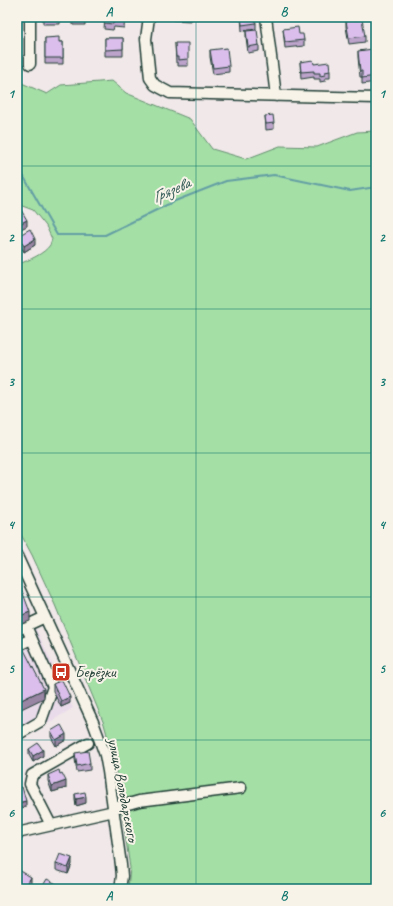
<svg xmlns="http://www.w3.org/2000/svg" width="393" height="906" viewBox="0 0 393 906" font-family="Caveat,sans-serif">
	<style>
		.built { fill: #eadbea }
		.green { fill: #a4dfa6; stroke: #628e6d }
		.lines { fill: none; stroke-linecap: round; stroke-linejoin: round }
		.stream { stroke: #639ea4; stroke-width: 2 }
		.minor-casing { stroke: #1f3d34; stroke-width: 13 }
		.minor { stroke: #f7f3e8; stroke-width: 10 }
		.wall { fill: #bca3ca; stroke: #1f3d34 }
		.shaded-wall { fill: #9985a4; stroke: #1f3d34 }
		.building { fill: #dbbeeb; stroke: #1f3d34 }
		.grid { fill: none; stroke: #0f766e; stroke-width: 1; stroke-opacity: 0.55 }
		.labels { text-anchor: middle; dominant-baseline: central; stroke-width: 4; stroke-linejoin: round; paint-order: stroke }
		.poi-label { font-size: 16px; fill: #1f3d34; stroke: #f7f3e8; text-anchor: start }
		.street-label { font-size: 16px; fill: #1f3d34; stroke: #f7f3e8 }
		.water-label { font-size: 17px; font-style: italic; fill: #365d59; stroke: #f7f3e8 }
		.neatline { fill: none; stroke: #0f766e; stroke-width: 1.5 }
		.grid-label { font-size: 13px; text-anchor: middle; font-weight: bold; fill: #0f766e }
	</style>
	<rect width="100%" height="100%" fill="#f1e8e9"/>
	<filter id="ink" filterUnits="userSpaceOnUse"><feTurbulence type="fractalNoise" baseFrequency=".025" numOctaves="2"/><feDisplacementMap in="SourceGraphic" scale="8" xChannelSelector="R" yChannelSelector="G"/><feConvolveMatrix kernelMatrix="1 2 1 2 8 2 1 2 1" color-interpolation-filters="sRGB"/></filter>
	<g filter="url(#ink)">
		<path class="built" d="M17,588L73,708L17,742Z"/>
		<path class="green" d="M17,81L47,94L61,85L112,81L126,93L190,119L212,149L246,159L280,146L317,147L357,132L376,131V889H128L130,868L115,764L104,724L55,605L32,555L17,527V264H19C29,260 44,254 50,245C50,245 52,239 52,239L46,226L33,210L17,204Z"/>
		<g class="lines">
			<path class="stream" d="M17,165L57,235H105L175,201L226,181L274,175L350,191L376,187"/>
			<defs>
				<path id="minor" d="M30,17V64
					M149,17L146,39L150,78L155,85L170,93L376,98
					M266,17L276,96
					M17,556L93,722L100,741L105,755L108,771L121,865L122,876L120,889
					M17,630L45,617
					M17,646L31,639
					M17,735L41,721L53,687L26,626
					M114,808L139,801L241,788
					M51,825L30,784L32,775L88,743
					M17,833L114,811"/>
			</defs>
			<use href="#minor" class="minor-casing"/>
			<use href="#minor" class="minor"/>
		</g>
		<path class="wall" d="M43,17H63V20H60V24H43Z
			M73,17H93V21H85V25H73Z
			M105,17H125L124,28L114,27L113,30L104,29Z
			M173,17H191V21L173,20Z
			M241,17L256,23V29L242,31Z
			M284,17H300V18L284,20Z
			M346,21L365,36V42L349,44L346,27Z
			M283,29L299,34L304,40V46L285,48Z
			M246,31L259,45V51L248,53L246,37Z
			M45,38L59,42H63V64H45Z
			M105,38H123V56H105Z
			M175,43L188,59V66H178V63H176Z
			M210,50L229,66V72L213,74L210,57Z
			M358,51L376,76V82L362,84V77H360L358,57Z
			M300,62L314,64L330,71V78H325V81L320,82V79H314V77L301,79Z
			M265,116L274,123V129L266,130Z
			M18,236L35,245L24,252L18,242Z
			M53,684L70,703L61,707L53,691Z
			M51,731L66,740L56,746L51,737Z
			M29,749L43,756L33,762L29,755Z
			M75,753L90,763V770L77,772L75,759Z
			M48,775L66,788L52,792L48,781Z
			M75,794L86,803L76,806L75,800Z
			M56,864H72L68,874L56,870Z
			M17,869L31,883L28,889H17Z"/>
		<path class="shaded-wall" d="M27,220V226L17,231V225Z
			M35,239V245L24,252V246Z
			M30,612V621L17,626V617Z
			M44,689V698L17,711V702Z
			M70,697V703L61,707V701Z
			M66,734V740L56,746V740Z
			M43,750V756L33,762V756Z
			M66,781V788L52,792V786Z
			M86,797V803L76,806V799Z
			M26,801V807L17,809V803Z
			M72,858V864L68,874V868Z
			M31,877V883L28,889H25V888Z"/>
		<path class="building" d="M73,17H85V19H73Z
			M105,17H125L124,22L114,20L113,24L104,23Z
			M241,17H255L256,23L242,25Z
			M362,19L365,36L349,38L346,21Z
			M298,27L299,34H303L304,40L285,42L283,29Z
			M257,30L259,45L248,47L246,31Z
			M59,37V42H63V58H45V38Z
			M105,38H123V49L105,50Z
			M175,43H188V59L178,60V57H176Z
			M227,48L229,66L213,68L210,50Z
			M373,49L376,76L362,78V71H360L358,51Z
			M313,60L314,64L329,62L330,71L325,72V75L320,76V73H314V71L301,72L300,62Z
			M273,115L274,123L266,124L265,116Z
			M21,210L27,220L17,225V212Z
			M30,229L35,239L24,246L18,236Z
			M21,588L30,612L17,617V590Z
			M22,646L44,689L17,702V648Z
			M62,680L70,697L61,701L53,684Z
			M61,725L66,734L56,740L51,731Z
			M38,743L43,750L33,756L29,749Z
			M88,751L90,763L77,766L75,753Z
			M59,770L60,774L62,773L66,781L52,786L48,775Z
			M22,787L26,801L17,803V788Z
			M85,792L86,797L76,799L75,794Z
			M60,854L72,858L68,868L56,864Z
			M17,869L31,877L25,888L17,883Z
			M47,879L64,888L63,889H41Z"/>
	</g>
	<path class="grid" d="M196,17V889M17,166H376M17,309H376M17,453H376M17,597H376M17,740H376"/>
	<defs>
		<symbol id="bus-square" viewBox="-11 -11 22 22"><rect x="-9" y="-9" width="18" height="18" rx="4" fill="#c8321e" stroke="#f7f3e8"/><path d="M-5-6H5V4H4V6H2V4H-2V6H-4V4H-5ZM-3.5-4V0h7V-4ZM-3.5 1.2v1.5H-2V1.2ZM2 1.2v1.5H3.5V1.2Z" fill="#fff"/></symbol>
	</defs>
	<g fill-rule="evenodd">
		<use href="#bus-square" x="50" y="661" width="22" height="22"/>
	</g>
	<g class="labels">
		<g class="poi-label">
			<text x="75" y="672">Берёзки</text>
		</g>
		<g class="street-label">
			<text transform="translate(123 790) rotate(79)">улица Володарского</text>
		</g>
		<g class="water-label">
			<text transform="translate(171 190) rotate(-24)">Грязева</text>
		</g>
	</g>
	<rect width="393" height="906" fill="none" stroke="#f7f3e8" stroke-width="44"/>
	<rect x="22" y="22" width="349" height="862" class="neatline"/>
	<g class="grid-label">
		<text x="109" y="16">A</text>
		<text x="284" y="16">B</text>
		<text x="11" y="98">1</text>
		<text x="382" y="98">1</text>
		<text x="11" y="242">2</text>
		<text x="382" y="242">2</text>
		<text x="11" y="386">3</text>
		<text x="382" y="386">3</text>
		<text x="11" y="529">4</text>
		<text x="382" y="529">4</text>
		<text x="11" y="673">5</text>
		<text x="382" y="673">5</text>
		<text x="11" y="817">6</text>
		<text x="382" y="817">6</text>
		<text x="109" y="900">A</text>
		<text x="284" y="900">B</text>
	</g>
</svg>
